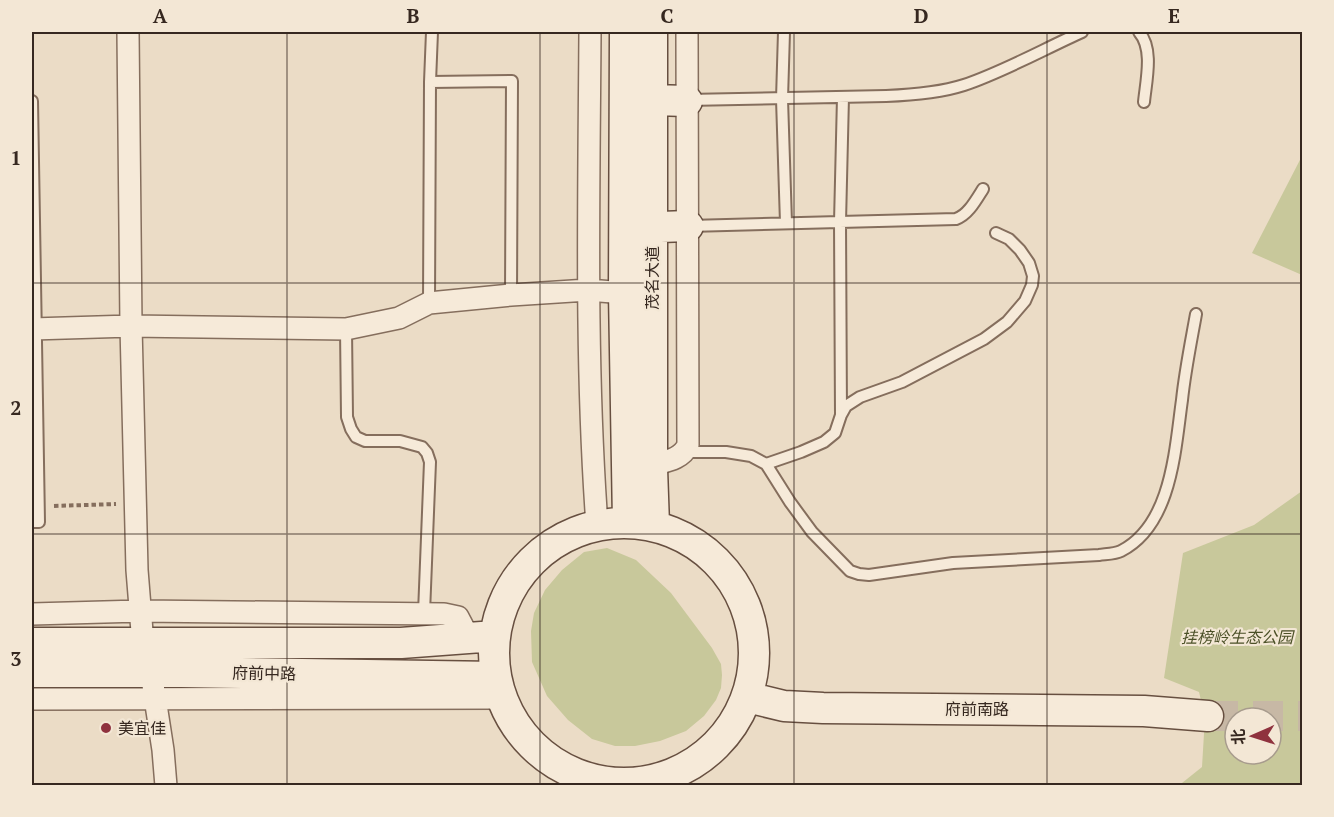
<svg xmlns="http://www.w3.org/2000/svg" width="1334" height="817" viewBox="0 0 1334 817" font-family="'PT Serif','Noto Sans SC',serif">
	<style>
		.green { fill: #c8c89b; fill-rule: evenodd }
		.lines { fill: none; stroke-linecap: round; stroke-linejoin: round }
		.secondary-tunnel { stroke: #c7b8a5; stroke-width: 30; stroke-dasharray: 30 15; stroke-linecap: butt }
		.service-casing { stroke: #856e5d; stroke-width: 14 }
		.minor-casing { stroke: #856e5d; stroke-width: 24 }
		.secondary-casing { stroke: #674f40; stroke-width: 33 }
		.path { stroke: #856e5d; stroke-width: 4; stroke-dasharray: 4.5 3; stroke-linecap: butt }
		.service { stroke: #f6ead9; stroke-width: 10 }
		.minor { stroke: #f6ead9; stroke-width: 21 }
		.secondary { stroke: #f6ead9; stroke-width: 30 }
		.grid { fill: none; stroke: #362820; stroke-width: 1.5; stroke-opacity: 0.55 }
		.poi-dot { fill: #8f323e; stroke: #f3e7d5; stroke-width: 2 }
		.labels { text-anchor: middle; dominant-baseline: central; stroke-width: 4.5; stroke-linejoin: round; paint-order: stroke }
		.street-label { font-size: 16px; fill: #362820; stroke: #f3e7d5 }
		.park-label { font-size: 16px; font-style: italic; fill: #4c5128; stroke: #f3e7d5 }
		.poi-label { font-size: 16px; fill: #362820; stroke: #f3e7d5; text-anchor: start }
		.neatline { fill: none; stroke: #362820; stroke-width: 2 }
		.grid-label { font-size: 20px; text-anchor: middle; font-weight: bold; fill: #362820 }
	</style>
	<rect width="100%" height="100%" fill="#ebdcc6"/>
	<path class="green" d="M1302,156V275L1252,253Z
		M1302,491V785H1182V783L1202,767L1205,717L1199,692L1164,678L1183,553L1254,525ZM1235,718H1271V754H1235Z
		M607,548L636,560L671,593L712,648L721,664L722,675L721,688L716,700L704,716L686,731L660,741L635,746H615L592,739L568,720L547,696L532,662L531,631L534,613L545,590L562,570L584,552Z"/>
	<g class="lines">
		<path class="secondary-tunnel" d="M1208,716H1302"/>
		<defs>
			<path id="service" d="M784,32L782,99L786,223
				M1139,32C1154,49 1146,81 1144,102
				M430,82L512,81L511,295
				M687,100L886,96C911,95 939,93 964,85C1003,72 1044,49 1082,32
				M32,101L39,522H32
				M689,226L956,219C968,215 976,200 983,189
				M429,303L430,82L432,32
				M346,329L347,417L351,429L356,437L365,441H400L422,447L427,453L430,462L424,613
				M841,415L840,222L843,97
				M685,452H726L751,456L766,464L790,502L812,532L850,571L859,574L869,575L953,563L1099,555C1106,554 1115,554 1121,551C1172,525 1175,449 1182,400C1185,371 1191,342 1196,314
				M766,464L801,452L824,442L835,433L841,415L846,406L860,397L902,382L984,339L1007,322L1025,301L1032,285L1033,276L1029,263L1020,250L1009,239L996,233
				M584,786L585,778"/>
			<path id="minor" d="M128,32L131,326L137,570L143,644L151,672L163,750L166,786
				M590,32C589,196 585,361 597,525
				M32,329L131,326L346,329L399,318L429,303L511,295L588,290L637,294
				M652,465C667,461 682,459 688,445L687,32
				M32,614L140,611L444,614L458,617L469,638
				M32,699L503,698"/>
			<path id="secondary" d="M625,32L624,293L628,522
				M652,32V468L654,525
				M652,100L687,101
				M633,228L688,226
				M494 653a130 130 0 1 1 260 0a130 130 0 1 1-260 0Z
				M32,643H401L495,636
				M32,672H181L496,677
				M747,697L784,706L823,708L1144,711L1208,716"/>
		</defs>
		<use href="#service" class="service-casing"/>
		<use href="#minor" class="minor-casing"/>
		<use href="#secondary" class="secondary-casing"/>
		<path class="path" d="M54,506L116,504"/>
		<use href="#service" class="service"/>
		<use href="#minor" class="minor"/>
		<use href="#secondary" class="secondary"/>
	</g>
	<path class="grid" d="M287,32V786M540,32V786M794,32V786M1047,32V786M32,283H1302M32,534H1302"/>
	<circle class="poi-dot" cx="106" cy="728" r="6"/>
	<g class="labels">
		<g class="street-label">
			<text transform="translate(652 278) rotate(-90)">茂名大道</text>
			<text transform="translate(264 673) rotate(1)">府前中路</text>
			<text x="977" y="709">府前南路</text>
		</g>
		<g class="park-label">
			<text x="1237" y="637">挂榜岭生态公园</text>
		</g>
		<g class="poi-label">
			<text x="118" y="728">美宜佳</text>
		</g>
	</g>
	<rect width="1334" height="817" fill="none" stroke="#f3e7d5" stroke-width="66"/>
	<g transform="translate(1253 736) rotate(267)"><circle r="28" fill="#f3e7d5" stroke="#a79b8d" stroke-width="1.5"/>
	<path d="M0-4.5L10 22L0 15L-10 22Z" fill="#8f323e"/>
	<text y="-9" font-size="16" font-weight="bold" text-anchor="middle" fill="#362820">北</text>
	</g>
	<rect x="33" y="33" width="1268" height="751" class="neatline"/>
	<g class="grid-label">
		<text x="160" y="23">A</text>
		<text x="413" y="23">B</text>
		<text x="667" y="23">C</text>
		<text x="921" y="23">D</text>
		<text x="1174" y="23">E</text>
		<text x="16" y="165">1</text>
		<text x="16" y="415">2</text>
		<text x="16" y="666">3</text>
	</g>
</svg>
